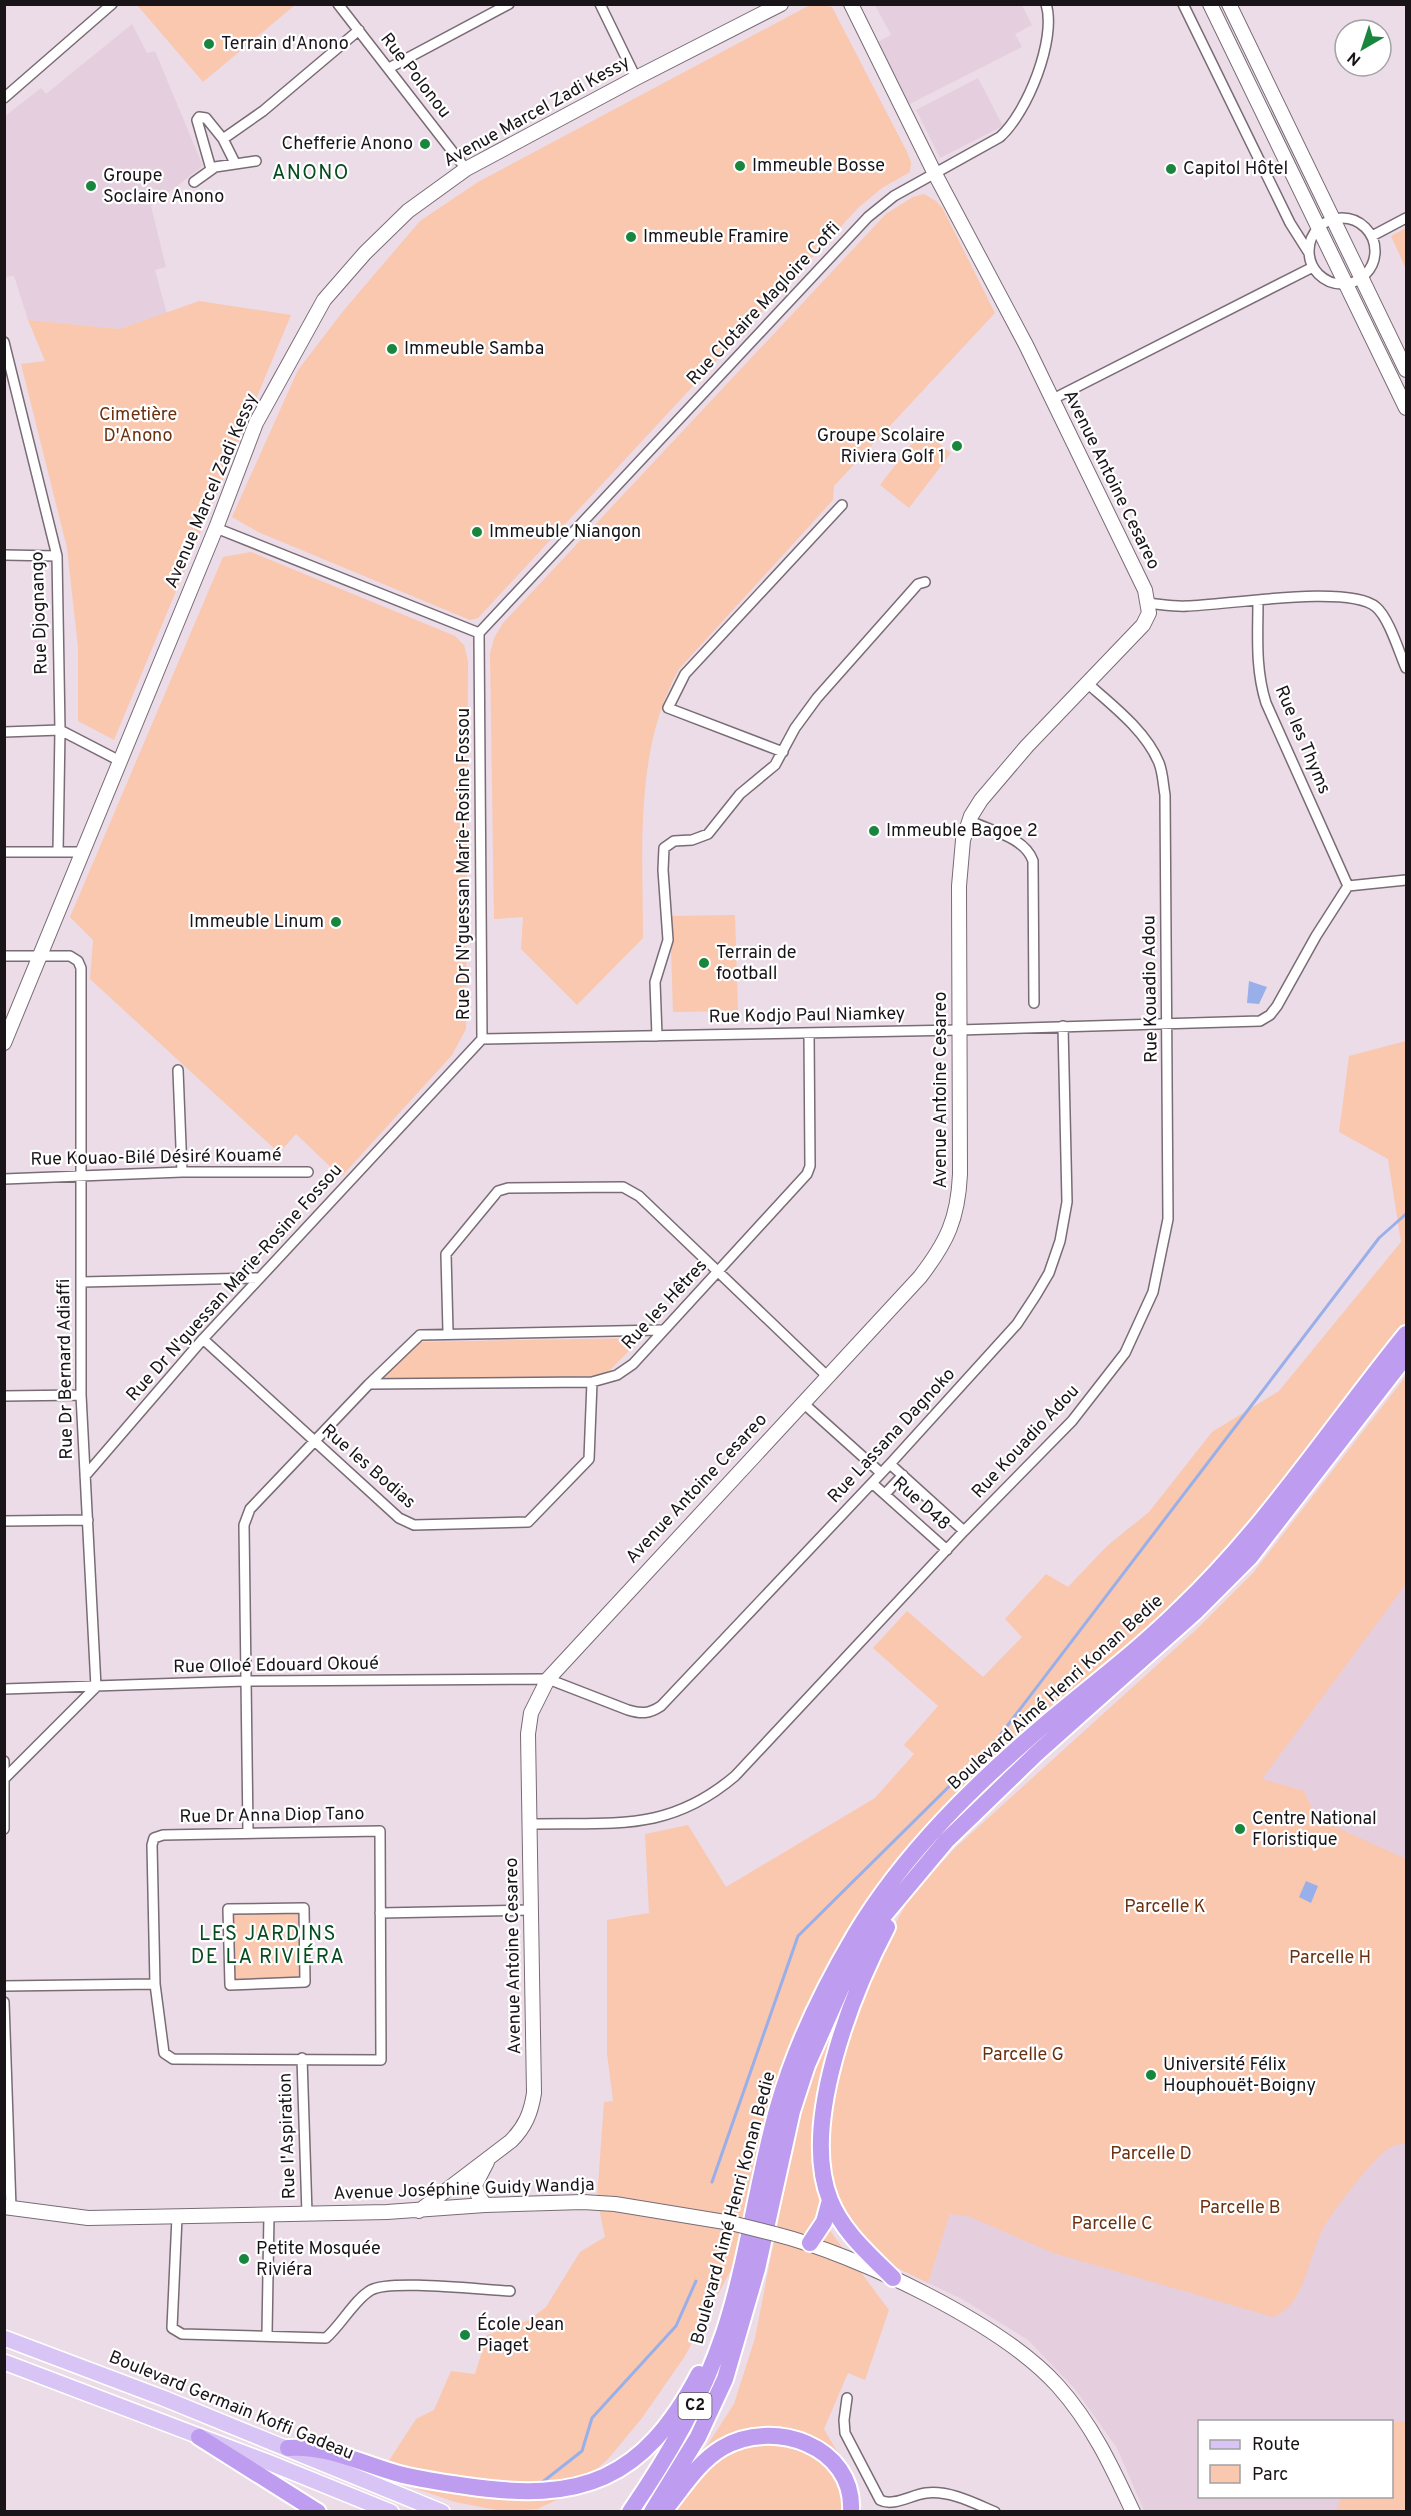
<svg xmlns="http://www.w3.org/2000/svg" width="1411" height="2516" viewBox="0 0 1411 2516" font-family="Overpass,sans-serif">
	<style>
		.built { fill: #e5cfde; fill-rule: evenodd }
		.green { fill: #fac7af }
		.water { fill: #98afea }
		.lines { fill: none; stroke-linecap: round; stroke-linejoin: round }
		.stream { stroke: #98afea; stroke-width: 3 }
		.street-casing { stroke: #796c75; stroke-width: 12 }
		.secondary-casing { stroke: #796c75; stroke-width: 16 }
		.primary-casing { stroke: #fff; stroke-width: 18 }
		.highway-casing { stroke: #fff; stroke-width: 20 }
		.street { stroke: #fff; stroke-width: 9 }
		.secondary { stroke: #fff; stroke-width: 14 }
		.primary { stroke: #d8c4f5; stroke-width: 15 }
		.highway { stroke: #be9cef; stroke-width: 16 }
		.secondary-bridge-casing { stroke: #796c75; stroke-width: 16; stroke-linecap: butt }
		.secondary-bridge { stroke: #fff; stroke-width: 14 }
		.poi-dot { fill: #19863d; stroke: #fff; stroke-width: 2 }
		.labels { text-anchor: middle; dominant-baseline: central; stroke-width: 4.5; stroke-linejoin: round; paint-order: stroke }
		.shield { fill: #fff; stroke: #5e5a5d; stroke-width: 1.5 }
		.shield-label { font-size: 16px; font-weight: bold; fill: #191418 }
		.poi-label { font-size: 18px; fill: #191418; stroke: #fff; text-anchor: start }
		.street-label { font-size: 18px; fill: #191418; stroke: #fff }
		.park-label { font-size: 18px; fill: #6b300f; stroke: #fff }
		.neighbourhood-label { font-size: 20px; letter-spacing: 1.5px; fill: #054c1e; stroke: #fff }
	</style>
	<rect width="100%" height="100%" fill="#ecdce7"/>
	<path class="built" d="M875,5H1022L1032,25L1015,34L1022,47L904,107L872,45L891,35Z
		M132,24L147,53L155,51L203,166L151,206L166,267L155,270L167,314L120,329L28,320L14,276L5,277L4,117L41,88L46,94Z
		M978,78L1003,126L940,158L916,110Z
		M1406,1584V2511H1144L1117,2448L1075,2389L1028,2340L962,2299L928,2283L950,2213L916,1980ZM1200,2422H1392V2496H1200Z"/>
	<path class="green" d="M812,4L832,7L907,152L911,162L910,172L882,188L858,208L478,618L470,620L258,532L232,517L298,370L344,310L420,221L478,182Z
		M137,5V4L295,5L203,82Z
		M924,194L936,201L943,209L995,313L834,486L833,500L679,669C634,750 643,848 643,938L577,1005L521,949L523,917L494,919L490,654L494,638L503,623L886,214L913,197Z
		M1406,228V269L1391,236Z
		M199,301L291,315L114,740L78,721V647L67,548L21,364L45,361L28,320L120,329Z
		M922,430L951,453L909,508L880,485Z
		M251,552L455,636L464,645L468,661L466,1029L452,1055L341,1177L296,1134L279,1153L90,979L93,940L70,917L223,557Z
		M735,915L738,1011L673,1012L670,916Z
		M1406,1041V1327L1229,1555L1022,1744L876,1896L832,1956L798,2024L769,2103L733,2266L685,2356L642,2418L608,2459L568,2495L537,2509L502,2511L455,2502L379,2476L416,2419L434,2410L451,2371L475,2374L487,2335L529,2320L546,2307L580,2252L605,2237L597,2199L604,2102L613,2101L607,2053V1920L649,1913L645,1834L688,1825L726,1887L875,1798L914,1754L904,1745L938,1706L873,1648L907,1611L983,1677L1022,1637L1005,1619L1046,1574L1068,1587L1107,1546L1149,1512L1212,1432L1279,1391L1401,1242L1388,1159L1339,1132L1349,1056Z
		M642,1338L604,1376L379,1381L416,1342Z
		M1406,1376V1584L1262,1779L1304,1791L1316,1818L1406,1859V2144C1397,2144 1393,2145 1385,2151C1373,2159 1328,2217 1322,2231C1308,2258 1305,2305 1273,2317L1053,2253L968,2216L950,2214L928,2283L895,2267L844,2216L836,2196L827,2156L828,2121L835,2084L855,2012L884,1944L910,1897L955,1848L1198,1628L1253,1573Z
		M302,1910L303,1981L231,1982L230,1911Z
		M859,1971L814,2156L822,2220L889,2310L865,2380L848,2373L824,2429L851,2475L862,2511L664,2512L734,2404L755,2338L799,2113L825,2035Z
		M1406,2421V2511H1337L1341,2497L1392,2496V2422Z"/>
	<path class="water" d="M1249,981L1267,987L1259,1004L1247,1003Z
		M1306,1881L1318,1886L1311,1903L1299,1897Z"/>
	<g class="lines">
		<path class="stream" d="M712,2182L798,1936L998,1738L1379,1238L1406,1214
			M540,2484L582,2451L592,2418L676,2326L696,2281"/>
		<defs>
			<path id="street" d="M338,4L466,169
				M600,4L636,78
				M1183,4L1290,223L1309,253
				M389,68L509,4
				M4,98L112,4
				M223,139L263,111L359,30
				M211,169L197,120L199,117L206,118L223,139L235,163
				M194,182L215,167L256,161
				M1309 251a33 33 0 1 1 66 0a33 33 0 1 1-66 0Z
				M1372,236L1406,218
				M4,342L57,556L60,730L58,852
				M1051,400L1313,267
				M216,528L479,633
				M4,555L57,556
				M1258,600C1258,635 1255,668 1266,703L1348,886
				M1146,603C1160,604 1174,607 1187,606C1227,605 1349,584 1376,607C1389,618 1399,652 1406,668
				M479,633L868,217L894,196L1000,137C1027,113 1057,39 1046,4
				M4,732L60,730L120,761
				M783,752L668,708L685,674L842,505
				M970,821C991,831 1025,837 1033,861L1034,1003
				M4,852H82
				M4,956H70L78,961L81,968V1395L96,1687L6,1777
				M657,1036L655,982L668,940L663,870L664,848L674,841L692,840L708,834L740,794L775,765L795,728L817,698L918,584L925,582
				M482,1039L959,1030L1260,1021L1270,1015L1277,1006L1316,936L1348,886L1406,880
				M178,1070L182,1172
				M4,1179L182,1172H308
				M82,1282L259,1278
				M448,1332L446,1254L498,1191L508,1188L623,1187L639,1196L827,1376
				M203,1339L399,1518L414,1525L528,1522L589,1459L592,1382
				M369,1384L592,1382L617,1375L633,1364L807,1174L810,1166L809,1033
				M4,1396L81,1395
				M802,1402L881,1473
				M890,1464L964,1531
				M85,1476L203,1339L482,1039L479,633
				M872,1483L947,1550
				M885,1494L903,1475
				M4,1521L88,1520
				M4,1689L246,1681L548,1679L628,1710C641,1714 649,1714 661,1706L890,1464L1017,1324L1036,1295L1049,1273L1060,1241L1067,1202L1063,1026
				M4,1761V1829
				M531,1824C613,1822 668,1833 735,1776L964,1531L1072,1421L1125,1353L1153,1292L1168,1219L1165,795C1163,784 1163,773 1159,763C1146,731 1112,705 1087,683
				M380,1831L381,2060L173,2059L164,2053L155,1984L152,1845L154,1838L163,1835Z
				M248,1832L244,1525L250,1509L369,1384L420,1335L662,1330
				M304,1908L305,1982L230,1985L228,1909Z
				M380,1913L531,1910
				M4,1986L155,1984
				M4,2002L11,2208
				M302,2058L307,2214
				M177,2217L172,2328L182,2334L326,2338C341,2325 355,2299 371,2290C390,2279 483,2290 510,2291
				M267,2334L269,2215
				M847,2398L844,2420L845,2433L880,2500C893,2507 911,2495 926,2493C949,2490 974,2503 995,2512"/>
			<path id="secondary" d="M1210,4L1406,408
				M1229,4L1406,370
				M4,1043L216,528L256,423L324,300L365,253L408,211L466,169L636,78L781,4
				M485,2205L478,2195L475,2185L487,2162
				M4,2207L88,2218L387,2212L485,2205L583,2202L615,2204L731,2223
				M419,2211L511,2141C525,2127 531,2113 534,2093L528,1734L531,1713L548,1679L920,1277C947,1242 958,1219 960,1174L959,886L963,840L971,816L981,800L1027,746L1143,625L1149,613L1145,590L1026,345L934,172L851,4
				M775,2234C858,2255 1001,2323 1058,2386C1092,2424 1112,2467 1133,2512"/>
			<path id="primary" d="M4,2338L163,2398L442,2512
				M4,2362L270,2463L391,2512"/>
			<path id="highway" d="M887,1927C851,1995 800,2125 830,2200C842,2231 870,2255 893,2278
				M810,2243L824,2222L830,2200
				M199,2437L318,2512
				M288,2448C329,2445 364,2465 403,2475C424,2480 445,2483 466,2486C581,2503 643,2481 699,2374
				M630,2512C669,2455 702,2398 724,2333C748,2261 757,2180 778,2107C795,2047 823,1989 855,1935C904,1853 976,1783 1049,1721C1093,1684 1140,1649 1181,1608C1267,1526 1332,1425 1406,1334
				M652,2512L698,2437L725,2379L757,2269L792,2111L807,2065L841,1988L880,1920L946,1841L1037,1753L1195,1612L1250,1557L1406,1356
				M663,2512C682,2489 697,2463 722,2448C772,2418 855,2445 851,2512"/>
		</defs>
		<use href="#street" class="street-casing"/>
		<use href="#secondary" class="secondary-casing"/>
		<use href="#primary" class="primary-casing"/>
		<use href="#highway" class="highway-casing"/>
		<use href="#street" class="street"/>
		<use href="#secondary" class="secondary"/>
		<use href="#primary" class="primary"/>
		<use href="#highway" class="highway"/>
		<defs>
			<path id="secondary-bridge" d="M731,2223L775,2234"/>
		</defs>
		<use href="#secondary-bridge" class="secondary-bridge-casing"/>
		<use href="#secondary-bridge" class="secondary-bridge"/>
	</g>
	<g class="poi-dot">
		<circle cx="209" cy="44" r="6"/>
		<circle cx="425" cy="144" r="6"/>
		<circle cx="740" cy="166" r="6"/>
		<circle cx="1171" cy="169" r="6"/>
		<circle cx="91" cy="186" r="6"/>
		<circle cx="631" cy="237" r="6"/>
		<circle cx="392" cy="349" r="6"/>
		<circle cx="957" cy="446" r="6"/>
		<circle cx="477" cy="532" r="6"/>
		<circle cx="874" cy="831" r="6"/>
		<circle cx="336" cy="922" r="6"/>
		<circle cx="704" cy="963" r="6"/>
		<circle cx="1240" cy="1829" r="6"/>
		<circle cx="1151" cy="2075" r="6"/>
		<circle cx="244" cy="2259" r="6"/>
		<circle cx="465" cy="2335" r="6"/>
	</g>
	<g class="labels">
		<rect class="shield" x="678.5" y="2393" width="33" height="26" rx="4.5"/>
		<g class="shield-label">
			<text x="695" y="2406">C2</text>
		</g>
		<g class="poi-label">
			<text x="221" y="44">Terrain d'Anono</text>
			<text x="413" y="144" text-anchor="end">Chefferie Anono</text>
			<text x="752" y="166">Immeuble Bosse</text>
			<text x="1183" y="169">Capitol Hôtel</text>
			<text x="103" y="176">Groupe<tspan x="103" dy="21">Soclaire Anono</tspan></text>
			<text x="643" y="237">Immeuble Framire</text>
			<text x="404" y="349">Immeuble Samba</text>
			<text x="945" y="436" text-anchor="end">Groupe Scolaire<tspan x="945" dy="21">Riviera Golf 1</tspan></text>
			<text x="489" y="532">Immeuble Niangon</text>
			<text x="886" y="831">Immeuble Bagoe 2</text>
			<text x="324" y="922" text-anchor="end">Immeuble Linum</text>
			<text x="716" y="953">Terrain de<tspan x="716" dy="21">football</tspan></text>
			<text x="1252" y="1819">Centre National<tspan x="1252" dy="21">Floristique</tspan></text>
			<text x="1163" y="2065">Université Félix<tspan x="1163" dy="21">Houphouët-Boigny</tspan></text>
			<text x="256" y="2249">Petite Mosquée<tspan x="256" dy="21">Riviéra</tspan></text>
			<text x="477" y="2325">École Jean<tspan x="477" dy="21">Piaget</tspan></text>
		</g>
		<g class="street-label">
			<text transform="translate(415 76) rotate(52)">Rue Polonou</text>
			<text transform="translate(537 112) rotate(-29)">Avenue Marcel Zadi Kessy</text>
			<text transform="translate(764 304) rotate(-47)">Rue Clotaire Magloire Coffi</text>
			<text transform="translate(1111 480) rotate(64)">Avenue Antoine Cesareo</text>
			<text transform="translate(212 491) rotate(-67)">Avenue Marcel Zadi Kessy</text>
			<text transform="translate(40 613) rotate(-92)">Rue Djognango</text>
			<text transform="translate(1302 740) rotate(67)">Rue les Thyms</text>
			<text transform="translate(464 864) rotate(-90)">Rue Dr N'guessan Marie-Rosine Fossou</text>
			<text transform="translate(1151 989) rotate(-91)">Rue Kouadio Adou</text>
			<text transform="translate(807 1016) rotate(-1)">Rue Kodjo Paul Niamkey</text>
			<text transform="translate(941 1090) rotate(-90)">Avenue Antoine Cesareo</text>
			<text transform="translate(156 1158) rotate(-1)">Rue Kouao-Bilé Désiré Kouamé</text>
			<text transform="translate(235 1283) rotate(-48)">Rue Dr N'guessan Marie-Rosine Fossou</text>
			<text transform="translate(665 1305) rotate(-47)">Rue les Hêtres</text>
			<text transform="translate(66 1369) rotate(-91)">Rue Dr Bernard Adiaffi</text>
			<text transform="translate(892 1436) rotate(-47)">Rue Lassana Dagnoko</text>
			<text transform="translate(1026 1442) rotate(-47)">Rue Kouadio Adou</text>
			<text transform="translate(368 1467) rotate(41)">Rue les Bodias</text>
			<text transform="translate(697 1489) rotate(-47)">Avenue Antoine Cesareo</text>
			<text transform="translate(921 1504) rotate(42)">Rue D48</text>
			<text transform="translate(276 1666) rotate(-1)">Rue Olloé Edouard Okoué</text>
			<text transform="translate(1056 1693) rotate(-42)">Boulevard Aimé Henri Konan Bedie</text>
			<text transform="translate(272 1816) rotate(-1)">Rue Dr Anna Diop Tano</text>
			<text transform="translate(514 1956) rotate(-91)">Avenue Antoine Cesareo</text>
			<text transform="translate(288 2136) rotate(-92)">Rue l'Aspiration</text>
			<text transform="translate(464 2190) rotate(-2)">Avenue Joséphine Guidy Wandja</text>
			<text transform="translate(734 2208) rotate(-75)">Boulevard Aimé Henri Konan Bedie</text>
			<text transform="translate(231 2406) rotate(22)">Boulevard Germain Koffi Gadeau</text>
		</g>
		<g class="park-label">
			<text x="138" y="415">Cimetière<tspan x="138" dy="21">D'Anono</tspan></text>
			<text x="1165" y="1907">Parcelle K</text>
			<text x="1330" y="1958">Parcelle H</text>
			<text x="1023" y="2055">Parcelle G</text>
			<text x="1151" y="2154">Parcelle D</text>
			<text x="1240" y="2208">Parcelle B</text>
			<text x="1112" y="2224">Parcelle C</text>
		</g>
		<g class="neighbourhood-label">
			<text x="311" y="174">ANONO</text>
			<text x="268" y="1935">LES JARDINS<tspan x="268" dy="23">DE LA RIVIÉRA</tspan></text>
		</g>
	</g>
	<rect width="1411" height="2516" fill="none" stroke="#191418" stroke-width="12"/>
	<rect x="1198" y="2420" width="195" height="78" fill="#ffffff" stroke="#a3a1a3" stroke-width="1.5"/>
	<rect x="1210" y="2440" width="30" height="9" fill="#d8c4f5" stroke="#a3a1a3" stroke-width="1.5"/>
	<text x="1252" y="2450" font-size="18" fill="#191418">Route</text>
	<rect x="1210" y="2465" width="30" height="18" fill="#fac7af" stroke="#a3a1a3" stroke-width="1.5"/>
	<text x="1252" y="2480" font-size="18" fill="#191418">Parc</text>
	<g transform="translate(1363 48) rotate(219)"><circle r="28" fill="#ffffff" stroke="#a3a1a3" stroke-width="1.5"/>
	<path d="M0-4.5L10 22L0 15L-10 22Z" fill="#19863d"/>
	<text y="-9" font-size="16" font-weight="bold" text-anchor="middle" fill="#191418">N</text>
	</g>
</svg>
